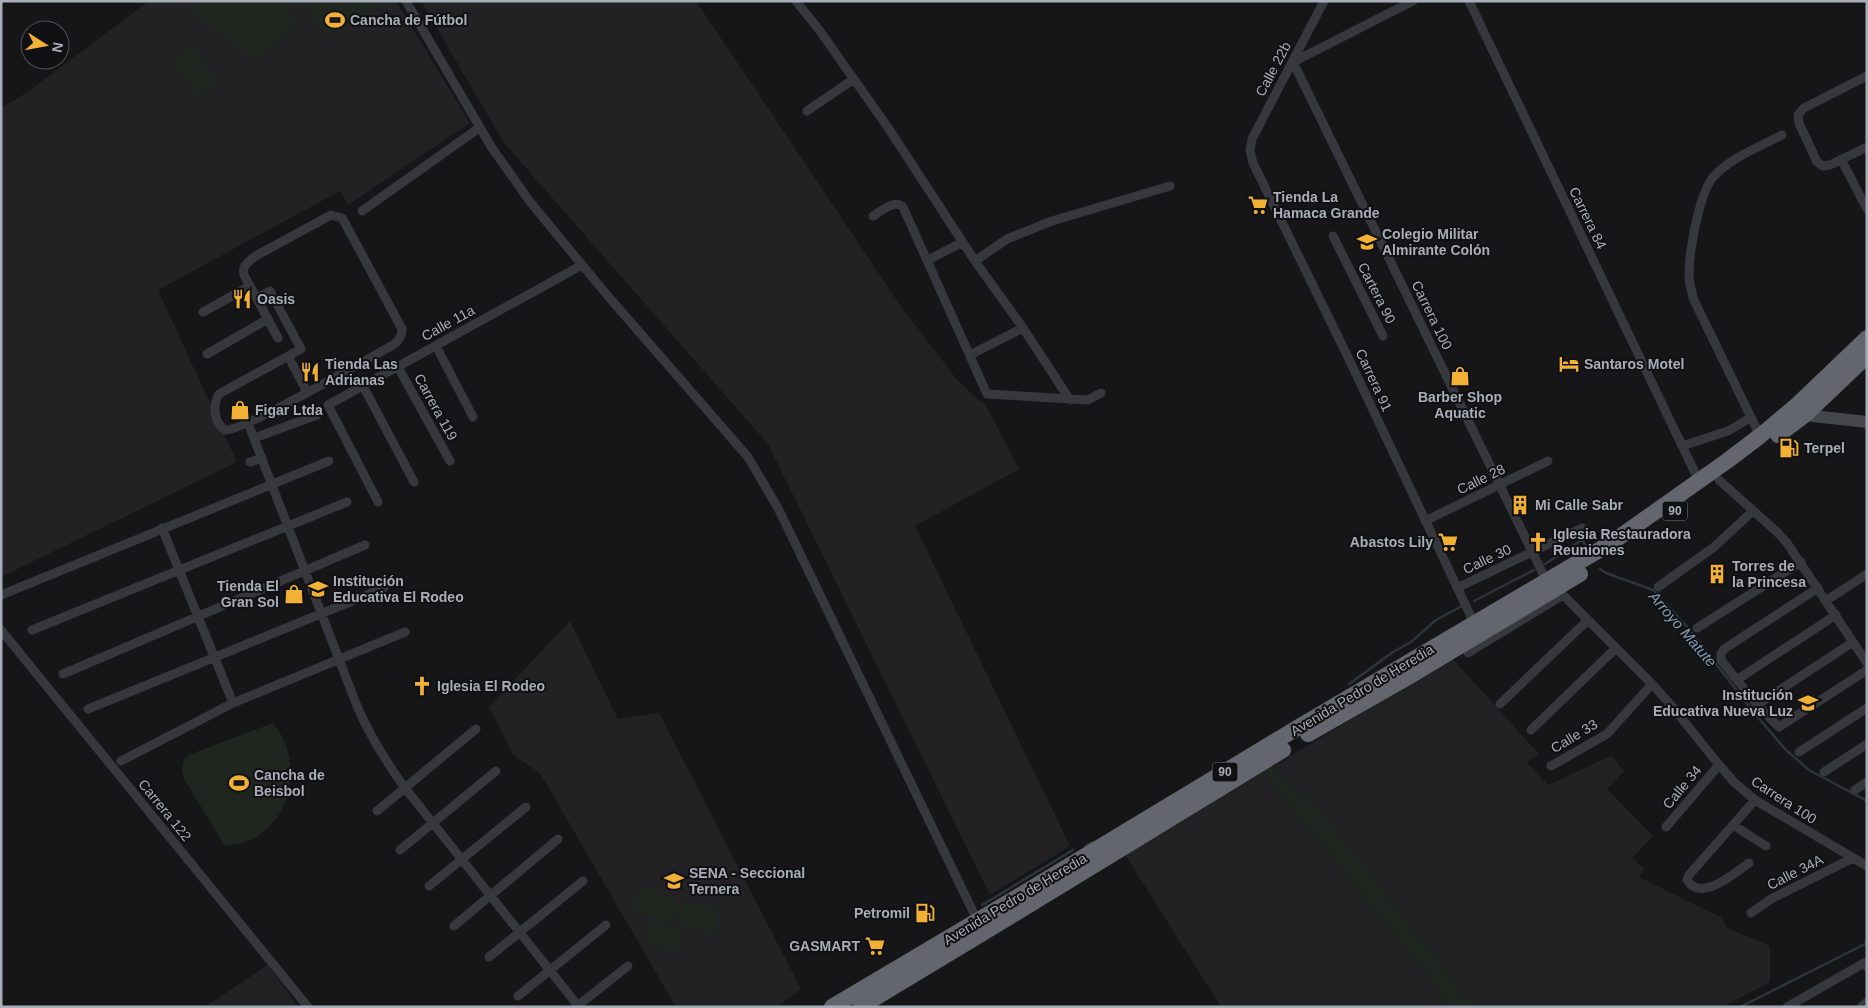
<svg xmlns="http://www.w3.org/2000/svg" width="1868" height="1008" viewBox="0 0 1868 1008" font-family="Arial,sans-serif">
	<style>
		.built { fill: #222225 }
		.green { fill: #1e261f }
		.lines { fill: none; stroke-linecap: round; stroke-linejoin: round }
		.stream { stroke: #2c353c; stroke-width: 2.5 }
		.street { stroke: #37383d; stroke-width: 9 }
		.secondary { stroke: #45474d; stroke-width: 12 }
		.highway { stroke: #63666e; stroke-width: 16 }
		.labels { text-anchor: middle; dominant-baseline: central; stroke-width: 4; stroke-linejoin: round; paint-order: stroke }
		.shield { fill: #111113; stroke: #7b7e86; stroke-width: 1 }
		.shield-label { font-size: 12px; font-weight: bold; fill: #a8adb8 }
		.poi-label { font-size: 14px; font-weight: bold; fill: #a8adb8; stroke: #111113; text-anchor: start }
		.street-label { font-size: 14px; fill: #a8adb8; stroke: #111113 }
		.water-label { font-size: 15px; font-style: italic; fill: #7f9bb3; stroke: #111113 }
	</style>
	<rect width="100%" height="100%" fill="#161618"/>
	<path class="built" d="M149,1H396L470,123L348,205L340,191L158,290L237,462L1,577V108L29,91Z
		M421,1H696L898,302L958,381L986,406L1019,469L915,526L1070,846L990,895L768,444L504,143Z
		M570,621L618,719L659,713L801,989L777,1007H676L540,773L513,755L489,707Z
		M1452,658L1539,754L1527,763L1548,785L1611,756L1624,771L1607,789L1653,836L1632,858L1644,869L1639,877L1722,918L1727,928L1770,946V982L1722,1007H1472L1443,967L1308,798L1303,800L1274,766Z
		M1262,770L1453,1007H1222L1218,1002L1124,853Z
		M268,965L298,1007H205Z"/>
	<path class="green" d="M201,1H282L296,23L257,60L191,12Z
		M304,1H385L386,2L325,38Z
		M192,46L217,81L197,95L172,60Z
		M273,723C301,757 296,811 258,836C249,843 236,844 225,846L184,779L182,770L184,759L191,754Z
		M1268,766H1274L1303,800L1308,797L1443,967L1472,1007H1453L1262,770Z
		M639,888L679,899L672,922L633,911Z
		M683,901L719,912L713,933L677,923Z
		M651,922L684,932L679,951L645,941Z"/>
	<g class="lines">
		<path class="stream" d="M1545,564L1582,540L1586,546
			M1600,569L1606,573L1653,590L1689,629L1755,714L1786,750L1809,770L1867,801
			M1474,601L1534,570
			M1349,684L1393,652L1411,642L1436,620L1462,606
			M1085,846L1093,842
			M982,905L1073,850
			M1740,1007L1867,943"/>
		<path class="street" d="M406,1L492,148L531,203L607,295L748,457L779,510L979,924
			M796,1L820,31L889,129L975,261L1023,328L1070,400
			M1324,1L1252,139L1250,150L1253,163L1346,353L1474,623
			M1413,1L1293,62L1546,580
			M1469,1L1699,481
			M1867,76L1804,108L1798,115L1799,123L1817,162L1823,166L1830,165L1867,147
			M807,111L854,79
			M1841,159L1867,209
			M362,211L479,128
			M873,216C882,211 894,199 903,207L987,394L1088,400L1101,393
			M1333,236L1383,336
			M928,260L963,242
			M975,261L1007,239L1052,221L1170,186
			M257,298L270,291L301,349L219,394C212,406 214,422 225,430C240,433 371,357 393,345C399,341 402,336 402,329L345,223L342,218L331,215L254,257C247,263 242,266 244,275L278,338
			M203,312L250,286
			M436,346L473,417
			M207,354L268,319
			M970,355L1023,328
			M288,356L307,392
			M398,367L450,461
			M363,386L414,482
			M248,423L357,706C370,736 386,762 405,788L579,1007
			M1760,436L1693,298C1692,291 1689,283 1689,275C1689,253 1699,192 1714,176C1732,157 1759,147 1782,135
			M254,438L317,415
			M1682,446L1728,431L1750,418
			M250,462L262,458
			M1719,480L1777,532L1787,543L1867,663
			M378,502L328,405L582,265
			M1425,521L1548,461
			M162,528L233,703
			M1658,587L1714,547L1753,511
			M1457,588L1582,528
			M1556,588L1652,684L1671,705L1715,760L1734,782L1755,800L1867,866
			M1818,588L1724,649L1721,654V660L1757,705L1779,727L1867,670
			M1,595L329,461
			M1827,600L1867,574
			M1697,628L1801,562
			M1,630L308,1007
			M32,630L347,502
			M1468,653L1563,595
			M63,674L365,545
			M1738,679L1836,615
			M1500,704L1588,620
			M1757,705L1853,642
			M88,709L384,588
			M1531,730L1616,648
			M1799,752L1867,708
			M121,761L233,703L405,632
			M1551,766L1607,734L1652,684
			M1824,772L1867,744
			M1855,790L1867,782
			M377,811L476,729
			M1733,825L1766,846
			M1666,827L1719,765
			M400,850L496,771
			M1749,863C1736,872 1701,903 1687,880L1689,875L1755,800
			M429,886L526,807
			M1751,913L1771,899L1853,858
			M454,926L558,839
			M489,957L583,881
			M518,996L606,925
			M576,1007L628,966
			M1787,1007L1864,963L1867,967
			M1861,1007L1867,1002"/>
		<path class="secondary" d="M1801,408L1806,414L1813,416L1867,422"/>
		<path class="highway" d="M1778,435L1806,414L1867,356
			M1308,734L1415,673L1580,574
			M832,1007L1029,890L1302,725L1611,543L1727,461L1760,436L1798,404L1867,338
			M860,1007L983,933L1283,750"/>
	</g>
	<defs>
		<symbol id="stadium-bare" viewBox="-9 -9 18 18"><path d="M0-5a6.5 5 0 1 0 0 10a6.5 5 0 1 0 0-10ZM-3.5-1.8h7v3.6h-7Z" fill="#f2b134" stroke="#111113" stroke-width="2.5" paint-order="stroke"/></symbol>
		<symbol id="supermarket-bare" viewBox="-9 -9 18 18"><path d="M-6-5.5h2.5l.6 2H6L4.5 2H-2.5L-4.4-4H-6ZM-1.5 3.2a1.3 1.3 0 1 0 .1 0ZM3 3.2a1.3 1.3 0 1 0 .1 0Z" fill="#f2b134" stroke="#111113" stroke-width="2.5" paint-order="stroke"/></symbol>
		<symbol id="school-bare" viewBox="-9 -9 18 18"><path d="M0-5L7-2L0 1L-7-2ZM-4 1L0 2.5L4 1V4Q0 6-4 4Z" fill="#f2b134" stroke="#111113" stroke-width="2.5" paint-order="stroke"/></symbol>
		<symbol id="restaurant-bare" viewBox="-9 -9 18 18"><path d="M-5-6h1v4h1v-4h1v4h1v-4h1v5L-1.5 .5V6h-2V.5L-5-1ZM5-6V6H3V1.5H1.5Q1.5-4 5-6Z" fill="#f2b134" stroke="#111113" stroke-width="2.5" paint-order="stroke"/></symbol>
		<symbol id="hotel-bare" viewBox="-9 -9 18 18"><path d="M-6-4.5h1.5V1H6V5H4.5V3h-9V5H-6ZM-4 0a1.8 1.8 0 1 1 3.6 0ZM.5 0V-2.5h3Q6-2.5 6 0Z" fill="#f2b134" stroke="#111113" stroke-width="2.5" paint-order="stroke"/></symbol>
		<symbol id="shop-bare" viewBox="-9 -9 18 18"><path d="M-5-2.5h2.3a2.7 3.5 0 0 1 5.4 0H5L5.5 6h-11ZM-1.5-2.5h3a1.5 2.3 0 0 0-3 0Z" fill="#f2b134" stroke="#111113" stroke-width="2.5" paint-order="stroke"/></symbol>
		<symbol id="fuel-bare" viewBox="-9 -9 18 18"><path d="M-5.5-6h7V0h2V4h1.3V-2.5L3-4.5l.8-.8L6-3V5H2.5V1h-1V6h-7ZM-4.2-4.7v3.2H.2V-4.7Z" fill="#f2b134" stroke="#111113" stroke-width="2.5" paint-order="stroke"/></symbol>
		<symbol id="building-bare" viewBox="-9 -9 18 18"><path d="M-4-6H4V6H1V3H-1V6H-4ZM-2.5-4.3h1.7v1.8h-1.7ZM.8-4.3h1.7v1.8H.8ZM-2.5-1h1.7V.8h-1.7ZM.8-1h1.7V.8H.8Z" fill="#f2b134" stroke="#111113" stroke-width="2.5" paint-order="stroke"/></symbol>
		<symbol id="church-bare" viewBox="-9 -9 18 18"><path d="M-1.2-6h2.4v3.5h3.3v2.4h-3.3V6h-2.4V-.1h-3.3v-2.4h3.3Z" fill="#f2b134" stroke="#111113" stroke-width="2.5" paint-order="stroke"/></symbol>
		<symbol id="university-bare" viewBox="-9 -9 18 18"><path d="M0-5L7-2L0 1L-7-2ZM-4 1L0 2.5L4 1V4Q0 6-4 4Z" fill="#f2b134" stroke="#111113" stroke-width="2.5" paint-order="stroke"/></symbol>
	</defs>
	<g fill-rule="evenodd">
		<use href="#stadium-bare" x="321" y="6" width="28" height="28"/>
		<use href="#supermarket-bare" x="1244" y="191" width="28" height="28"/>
		<use href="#school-bare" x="1353" y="228" width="28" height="28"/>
		<use href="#restaurant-bare" x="228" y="285" width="28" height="28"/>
		<use href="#hotel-bare" x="1555" y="350" width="28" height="28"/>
		<use href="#restaurant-bare" x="296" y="358" width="28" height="28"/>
		<use href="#shop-bare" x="1446" y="362" width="28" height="28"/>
		<use href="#shop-bare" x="226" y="396" width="28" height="28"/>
		<use href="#fuel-bare" x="1775" y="434" width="28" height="28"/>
		<use href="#building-bare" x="1506" y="491" width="28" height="28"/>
		<use href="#supermarket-bare" x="1434" y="528" width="28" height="28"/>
		<use href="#church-bare" x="1524" y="528" width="28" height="28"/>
		<use href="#building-bare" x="1703" y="560" width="28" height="28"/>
		<use href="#school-bare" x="304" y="575" width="28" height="28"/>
		<use href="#shop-bare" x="280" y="580" width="28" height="28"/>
		<use href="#church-bare" x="408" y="672" width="28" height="28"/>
		<use href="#school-bare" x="1794" y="689" width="28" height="28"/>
		<use href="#stadium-bare" x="225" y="769" width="28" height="28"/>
		<use href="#university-bare" x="660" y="867" width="28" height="28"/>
		<use href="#fuel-bare" x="911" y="899" width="28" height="28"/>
		<use href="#supermarket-bare" x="861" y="932" width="28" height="28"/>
	</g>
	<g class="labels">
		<g class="shield">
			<rect x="1662.5" y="501.5" width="25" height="19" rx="4"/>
			<rect x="1212.5" y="762.5" width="25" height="19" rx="4"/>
		</g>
		<g class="shield-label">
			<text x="1675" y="511">90</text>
			<text x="1225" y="772">90</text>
		</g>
		<g class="poi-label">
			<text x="350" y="20">Cancha de Fútbol</text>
			<text x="1273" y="197">Tienda La<tspan x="1273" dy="16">Hamaca Grande</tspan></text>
			<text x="1382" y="234">Colegio Militar<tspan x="1382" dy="16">Almirante Colón</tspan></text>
			<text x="257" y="299">Oasis</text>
			<text x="325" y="364">Tienda Las<tspan x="325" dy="16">Adrianas</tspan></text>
			<text x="1584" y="364">Santaros Motel</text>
			<text x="1460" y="397" text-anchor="middle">Barber Shop<tspan x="1460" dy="16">Aquatic</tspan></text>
			<text x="255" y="410">Figar Ltda</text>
			<text x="1804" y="448">Terpel</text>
			<text x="1535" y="505">Mi Calle Sabr</text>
			<text x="1553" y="534">Iglesia Restauradora<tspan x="1553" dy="16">Reuniones</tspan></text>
			<text x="1433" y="542" text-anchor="end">Abastos Lily</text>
			<text x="1732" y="566">Torres de<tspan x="1732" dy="16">la Princesa</tspan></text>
			<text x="333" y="581">Institución<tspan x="333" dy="16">Educativa El Rodeo</tspan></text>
			<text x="279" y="586" text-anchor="end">Tienda El<tspan x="279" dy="16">Gran Sol</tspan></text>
			<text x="437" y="686">Iglesia El Rodeo</text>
			<text x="1793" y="695" text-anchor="end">Institución<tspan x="1793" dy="16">Educativa Nueva Luz</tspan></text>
			<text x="254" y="775">Cancha de<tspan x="254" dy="16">Beisbol</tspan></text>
			<text x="689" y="873">SENA - Seccional<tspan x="689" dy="16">Ternera</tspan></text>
			<text x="910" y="913" text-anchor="end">Petromil</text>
			<text x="860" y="946" text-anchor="end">GASMART</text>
		</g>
		<g class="street-label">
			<text transform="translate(1273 69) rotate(-62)">Calle 22b</text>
			<text transform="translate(1588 218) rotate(64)">Carrera 84</text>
			<text transform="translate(1377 293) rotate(63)">Cartera 90</text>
			<text transform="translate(1432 315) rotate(64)">Carrera 100</text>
			<text transform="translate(448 323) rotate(-29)">Calle 11a</text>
			<text transform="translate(1374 380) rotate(65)">Carrera 91</text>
			<text transform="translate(436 407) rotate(61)">Carrera 119</text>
			<text transform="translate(1481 479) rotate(-26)">Calle 28</text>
			<text transform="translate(1487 559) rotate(-25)">Calle 30</text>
			<text transform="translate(1362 690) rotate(-31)">Avenida Pedro de Heredia</text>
			<text transform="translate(1574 736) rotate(-31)">Calle 33</text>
			<text transform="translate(1682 787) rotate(-50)">Calle 34</text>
			<text transform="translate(1784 800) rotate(33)">Carrera 100</text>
			<text transform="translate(165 810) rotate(51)">Carrera 122</text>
			<text transform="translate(1795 872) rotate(-27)">Calle 34A</text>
			<text transform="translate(1015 899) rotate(-31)">Avenida Pedro de Heredia</text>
		</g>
		<g class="water-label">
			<text transform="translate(1683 629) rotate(49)">Arroyo Matute</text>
		</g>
	</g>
	<rect width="1868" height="1008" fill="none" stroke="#a8adb8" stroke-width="5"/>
	<g transform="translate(45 45) rotate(101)"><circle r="24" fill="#111113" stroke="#4d4f55"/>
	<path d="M0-4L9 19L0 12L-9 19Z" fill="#f2b134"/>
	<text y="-8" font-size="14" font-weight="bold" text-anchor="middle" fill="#a8adb8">N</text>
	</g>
</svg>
